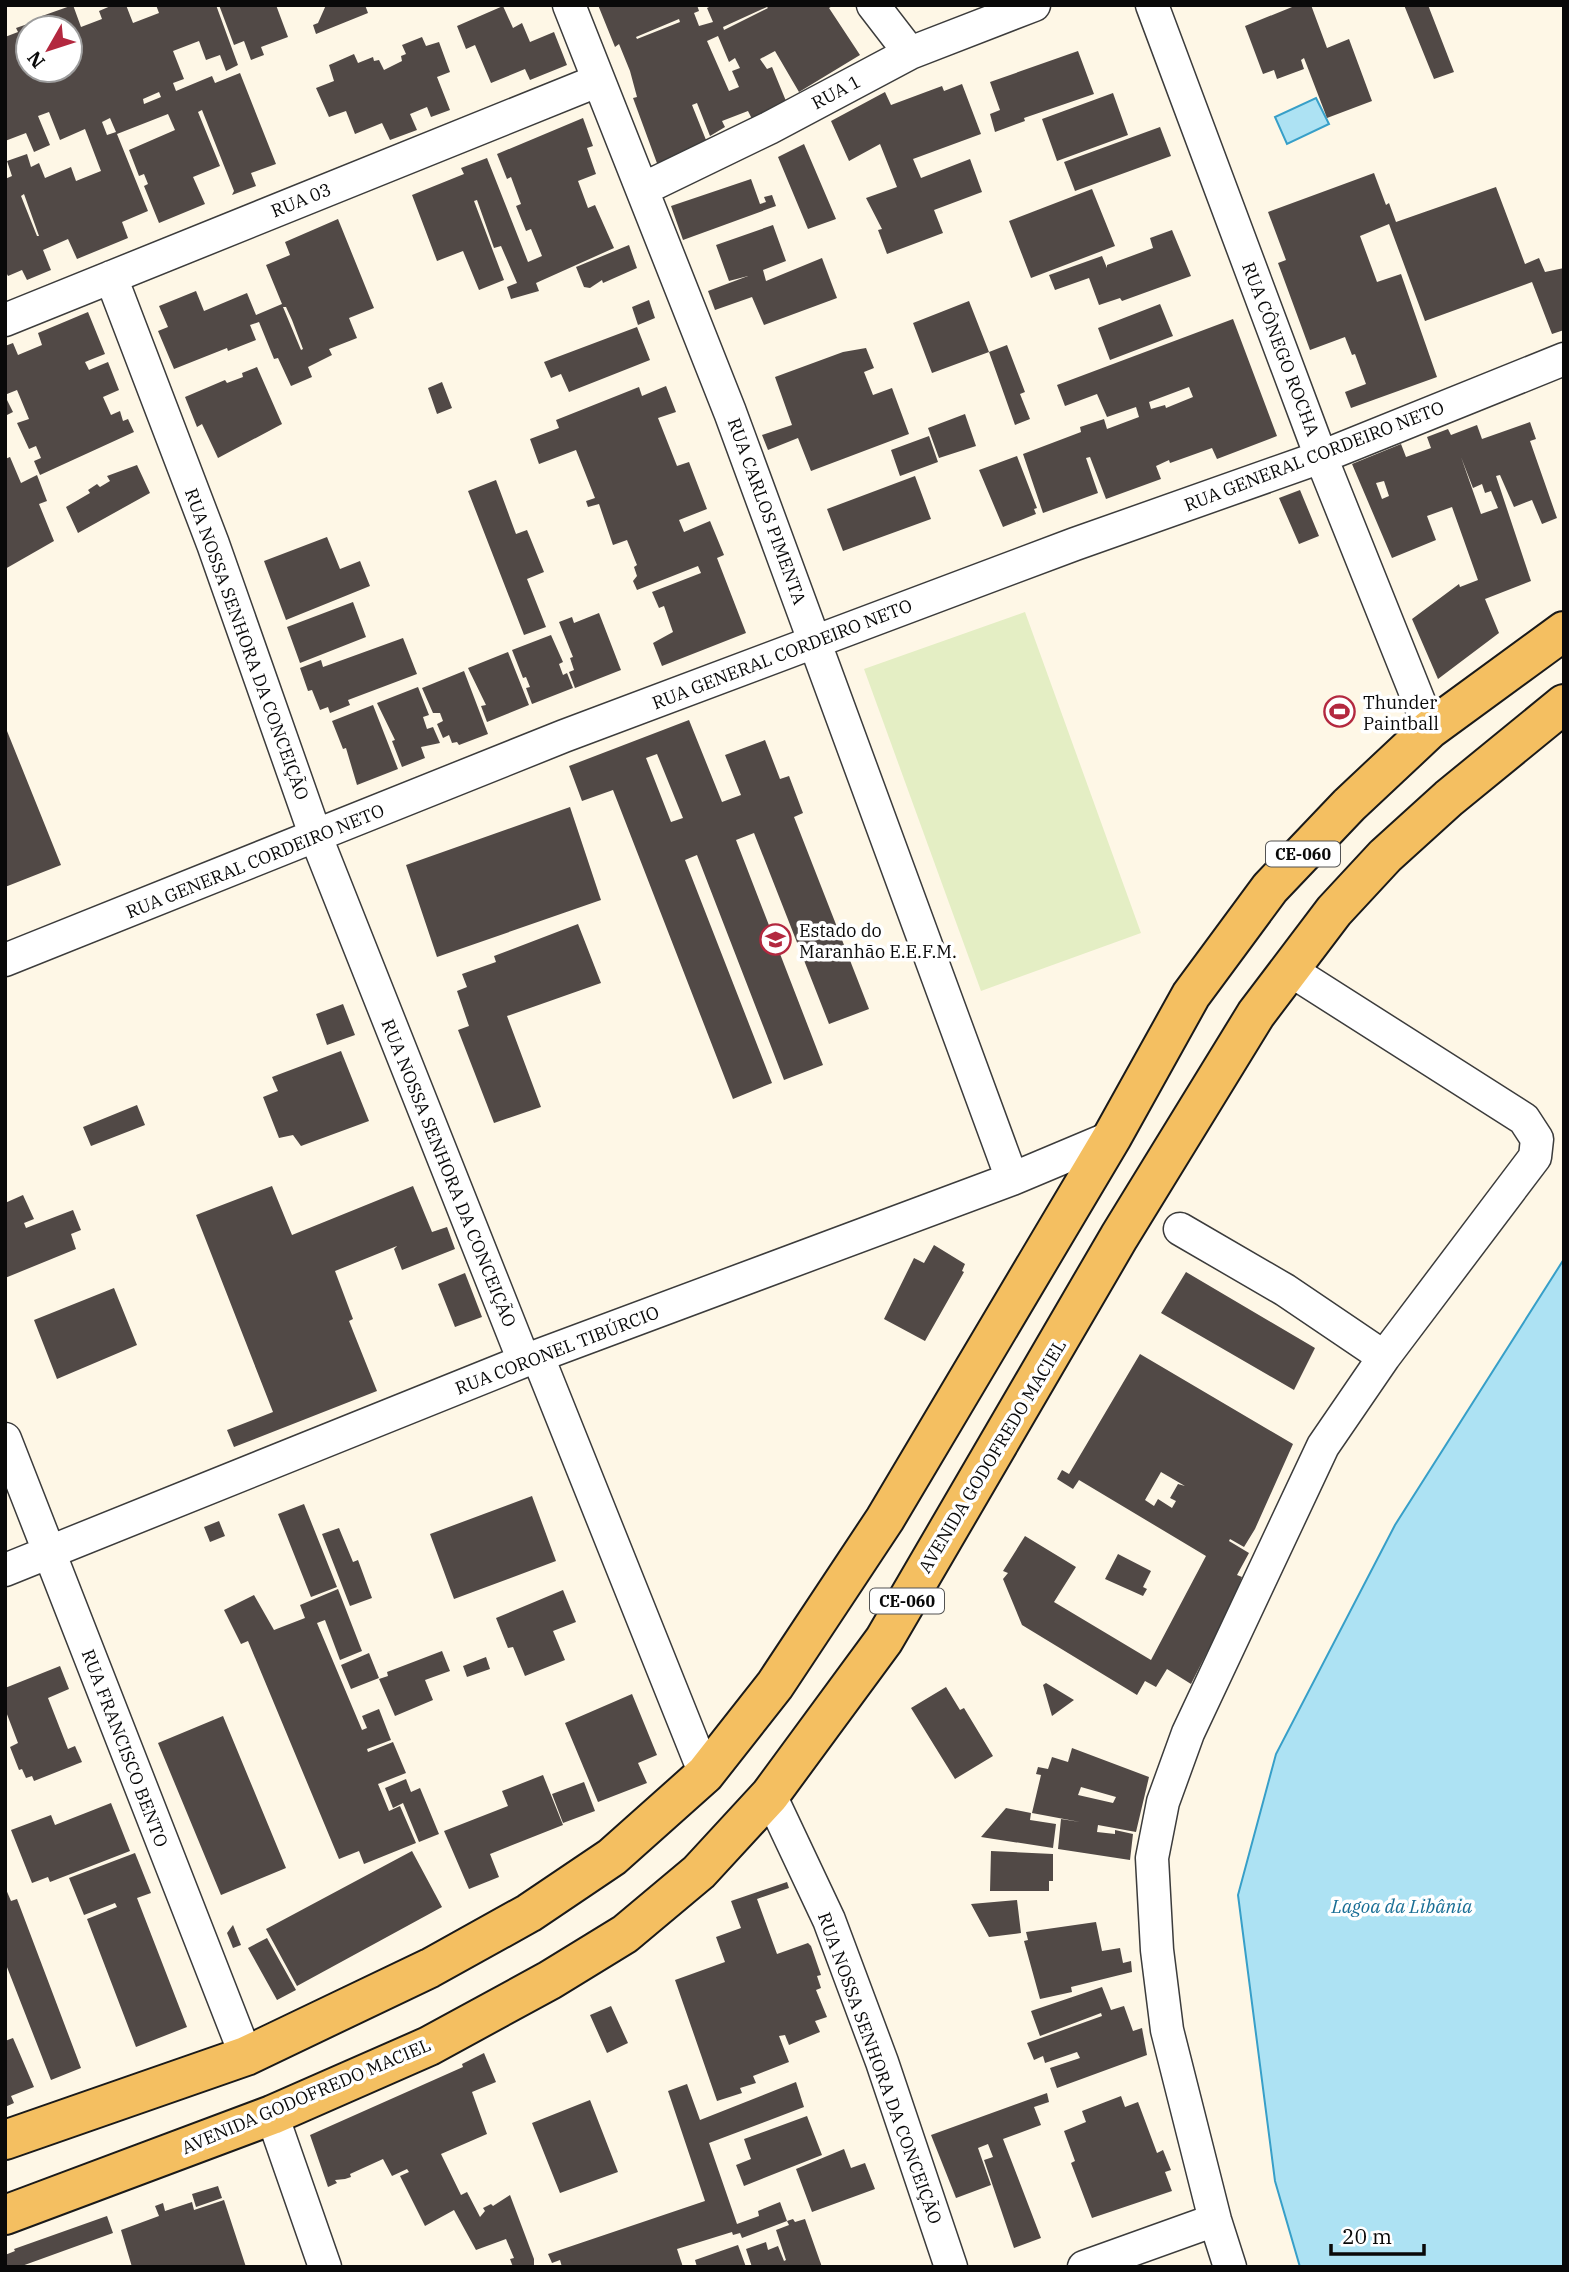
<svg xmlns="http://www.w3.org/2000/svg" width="1569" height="2272" viewBox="0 0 1569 2272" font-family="'IBM Plex Serif',serif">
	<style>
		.pitch { fill: #e4eec4 }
		.water { fill: #ade2f3; stroke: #379fc8; stroke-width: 2 }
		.building { fill: #514946; fill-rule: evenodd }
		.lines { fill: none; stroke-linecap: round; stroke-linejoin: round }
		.street-casing { stroke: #3c3c3c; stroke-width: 35 }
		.primary-casing { stroke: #1a1a1a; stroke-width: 42 }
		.street { stroke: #fff; stroke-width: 32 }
		.primary { stroke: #f4bf61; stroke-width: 38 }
		.labels { text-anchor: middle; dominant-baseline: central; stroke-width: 7; stroke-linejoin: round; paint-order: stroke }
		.shield { fill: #fff; stroke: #535353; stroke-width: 2 }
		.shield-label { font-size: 16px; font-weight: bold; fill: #090909 }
		.street-label { font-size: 18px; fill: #090909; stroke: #fff }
		.poi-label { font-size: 18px; fill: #090909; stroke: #fff; text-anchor: start }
		.water-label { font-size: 19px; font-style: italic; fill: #196e95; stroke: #fff }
	</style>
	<rect width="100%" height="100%" fill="#fef7e6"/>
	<path class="pitch" d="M1025,612L1141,933L981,991L864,669Z"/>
	<path class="water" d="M1316,98L1329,124L1287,144L1275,117Z
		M1564,1259V2267H1300L1275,2181L1238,1895L1276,1754L1395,1525Z"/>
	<path class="building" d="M73,5L81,27L102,19L99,11L113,5H126L133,23L159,13L156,5H216L238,65L226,71L220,55L206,60L199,41L173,51L184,79L173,83L176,91L212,76L215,83L240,73L276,164L251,173L256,186L232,195L234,191L202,110L198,112L220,166L193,177L205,204L159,223L144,186L148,184L144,174L139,176L129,150L175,130L168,114L117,134L148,211L122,222L128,238L77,259L68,239L43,250L51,270L27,280L22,270L8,276L5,270V179L12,176L7,161L27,154L31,167L39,163L45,178L71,167L76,181L101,171L85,129L60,140L49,112L38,116L50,145L34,152L26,133L5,141V37L18,32L16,28L42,19V16ZM28,28H70V70H28ZM159,92L161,97L144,104L143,99ZM110,118L116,132L107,135L102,122ZM24,194L39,236H37L21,196Z
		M219,5H276L288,37L261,47L264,55L251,60L244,41L234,45Z
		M326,5H365L368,13L316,34L313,25L318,23Z
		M598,5H697L699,11L694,13L699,26L713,22L707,8L713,5H834L829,8L860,55L799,92L775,51L760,59L767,69L772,67L786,101L752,119L748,111L722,121L725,127L710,136L697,103L692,105L706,140L658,166L633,98L637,97L630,71L619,44L615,47ZM767,7L768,8L724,30L723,27ZM679,19L680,22L637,39L636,37ZM718,36L729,62L735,58L740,68L732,71L739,87L729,91L707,41Z
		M1297,5H1311L1327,48L1349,39L1372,101L1327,118L1304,58L1301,60L1304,69L1277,79L1274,70L1263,74L1245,26Z
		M1404,5H1428L1454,72L1434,79Z
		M503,6L513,28L522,23L530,42L554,32L567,65L530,80L525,69L491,83L475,45L466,49L457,26Z
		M422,37L426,46L439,42L450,72L437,77L450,110L431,117L427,107L410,114L417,130L390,140L382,123L355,134L346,111L329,117L316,88L334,81L329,65L354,54L358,63L373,57L374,61L379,60L384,70L402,61L401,56L406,54L402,45Z
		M1078,51L1094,94L1024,118L1025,121L995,132L990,114L1000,110L990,82Z
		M962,84L981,134L913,159L921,178L970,159L982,192L934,210L943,233L887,254L878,230L882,229L866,198L897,187L880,144L849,161L831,121L885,92L891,105L942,86L944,91Z
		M1113,93L1128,135L1057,161L1042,119Z
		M583,118L593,146L587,148L596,174L578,181L588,208L595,205L614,248L536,283L539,291L511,299L507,287L517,283L501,246L494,248L477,200L474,201L504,280L479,290L463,251L437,261L412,195L464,174L461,168L487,158L528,262L542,256L531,229L526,231L516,206L521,204L511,177L507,179L497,154Z
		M1160,127L1171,156L1075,191L1064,162Z
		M804,144L836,219L808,229L778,157Z
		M1374,173L1386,205L1389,203L1396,222L1496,187L1525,264L1539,258L1545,272L1564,268V330L1552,334L1532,282L1425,321L1389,224L1360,236L1377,282L1401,274L1437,377L1351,408L1345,392L1366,384L1355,354L1352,355L1345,337L1310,350L1278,263L1286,260L1268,212Z
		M751,179L760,204L766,202L764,197L772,195L776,206L683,240L671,206Z
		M1092,189L1115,246L1031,278L1009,221Z
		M338,219L374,308L349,318L357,338L329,349L332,355L308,367L312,377L291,386L278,358L274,359L259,322L250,325L256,340L228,351L227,348L174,369L158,331L168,327L159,306L196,291L204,311L247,293L256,315L282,304L266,265L290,255L285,242ZM283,307H286L292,320L303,349L301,350Z
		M773,225L786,261L763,270L766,281L822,258L837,298L764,325L752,297L715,310L708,291L748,276L729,281L716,245Z
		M1172,230L1191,276L1122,301L1120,298L1099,305L1089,278L1055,290L1049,275L1102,256L1107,268V265L1153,248L1150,238Z
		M629,245L637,268L603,283L602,280L590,288L584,287L576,267Z
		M649,300L655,318L638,325L632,307Z
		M969,301L989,352L932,373L913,323Z
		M1160,304L1173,336L1110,360L1098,328Z
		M88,312L105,354L85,362L89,370L108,362L119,390L103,397L111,415L120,411L123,421L128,419L134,432L40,475L34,461L41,458L36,446L29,449L17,423L29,419L17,390L7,394L5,390V346L13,343L18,355L42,345L38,333Z
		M1233,319L1277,436L1217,459L1212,448L1170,463L1169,460L1156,466L1161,479L1106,499L1090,457L1086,458L1098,493L1043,513L1023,454L1081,432L1080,427L1104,419L1107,429L1139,417L1136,407L1107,417L1097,394L1065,406L1057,385ZM1189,387L1193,397L1166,408L1165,405L1151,409L1149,402Z
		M637,327L650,360L569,392L561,374L551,378L544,362Z
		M1007,345L1025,392L1020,394L1030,419L1015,425L989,352Z
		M866,348L874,368L864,372L873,395L892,388L909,434L811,471L798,438L768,450L762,435L792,425L775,377L843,352Z
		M257,367L282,424L218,458L202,424L197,427L185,397L225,380L227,383L243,377L242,373Z
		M442,382L452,408L437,414L428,388Z
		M666,386L676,412L658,418L677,466L689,462L707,509L679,520L684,532L710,521L724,555L717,558L746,633L662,666L653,643L673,632L664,606L659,608L652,592L701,573L698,566L637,590L633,581L637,576L634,567L637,565L627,540L613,545L599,504L588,507L586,501L595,498L576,450L539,464L530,439L559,428L556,420L639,387L642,396Z
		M5,396L13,412L5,416Z
		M965,414L976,446L939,458L928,428Z
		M1530,422L1536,439L1530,441L1557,518L1542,524L1532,500L1514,507L1500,475L1496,476L1531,581L1485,599L1499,633L1438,679L1412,619L1459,584L1460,587L1478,580L1452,507L1427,516L1436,540L1392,558L1352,464L1401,444L1406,457L1431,448L1427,437L1448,429L1451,435L1477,425L1482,439ZM1461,457L1473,488L1482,484L1485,493L1491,491L1498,508L1481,514ZM1384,481L1389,496L1382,499L1376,483Z
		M929,436L938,462L900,476L891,450Z
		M1017,456L1037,508L1034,509L1036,514L1003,527L979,470Z
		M10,457L21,483L37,475L47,501L39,504L54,541L5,569V459Z
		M137,465L150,493L78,533L66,507L90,493L88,490L97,484L100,487L110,481L107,476Z
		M915,476L931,519L843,551L827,509Z
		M496,480L516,534L527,530L544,572L527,579L546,627L524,635L468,491Z
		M1300,490L1319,536L1299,544L1279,498Z
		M327,537L340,569L360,561L370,586L286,620L264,561Z
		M353,602L366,637L300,663L287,627Z
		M599,613L621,670L575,688L569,672L574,670L570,658L573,657L559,622L572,617L574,623Z
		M551,635L563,662L559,664L563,675L567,673L573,688L532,704L526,688L530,687L526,677L523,678L512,650Z
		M403,638L417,674L348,700L350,705L330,713L328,707L320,710L312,690L308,691L300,668L321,660L323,667Z
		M508,652L529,705L487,722L481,706L486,705L468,668Z
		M464,671L488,734L459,745L457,742L452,743L449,735L443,738L437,724L443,721L440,713H433L422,688Z
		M418,687L429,715L423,717L427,729L433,727L440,743L421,747L425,758L402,767L392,741L395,740L377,703Z
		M373,705L398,769L357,785L346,748L343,749L332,721Z
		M689,720L722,802L741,795L725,755L765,740L780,779L789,776L803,813L794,817L869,1009L829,1024L754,833L736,840L823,1065L784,1080L697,855L685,860L772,1083L733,1099L613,790L582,801L569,766ZM657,754L683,818L671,822L646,758Z
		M5,726L61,865L5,887Z
		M570,807L601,900L437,957L406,865Z
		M578,924L601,983L507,1016L541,1107L494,1123L458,1030L469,1026L457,991L467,987L462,974L496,962L494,956Z
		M343,1004L355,1035L327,1045L316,1014Z
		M341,1051L369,1121L301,1146L293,1135L279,1138L263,1097L278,1091L272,1077Z
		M137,1105L145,1125L91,1146L83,1127Z
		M272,1186L292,1235L413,1186L432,1232L447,1227L455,1249L402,1270L394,1249L397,1246L335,1271L353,1319L349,1321L377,1391L234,1447L227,1430L273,1412L196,1215Z
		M23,1195L34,1219L24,1223L26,1228L73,1210L81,1230L71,1234L76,1249L5,1278V1203Z
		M934,1245L965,1264L962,1271L964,1272L925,1341L884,1319L914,1258L924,1263Z
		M1186,1272L1315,1348L1294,1390L1161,1313Z
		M465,1273L482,1317L455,1327L438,1284Z
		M114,1288L137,1345L57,1379L34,1320Z
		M1140,1354L1293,1444L1255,1529L1244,1547L1230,1539L1229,1541L1249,1553L1237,1575L1242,1577L1234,1599L1191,1684L1167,1669L1156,1687L1145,1681L1137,1695L1022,1625L1003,1579L1008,1573L1003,1571L1025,1536L1076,1567L1054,1602L1151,1660L1206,1556L1079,1480L1073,1489L1057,1479L1062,1470L1069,1474ZM1161,1472L1185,1486L1178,1484L1170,1498L1176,1501L1172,1508L1158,1499L1154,1506L1145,1500Z
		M532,1496L556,1561L454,1599L430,1534Z
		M304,1504L337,1587L311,1597L278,1514Z
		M219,1521L225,1536L210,1542L204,1527Z
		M339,1528L353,1562L358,1560L372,1598L350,1606L322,1534Z
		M1118,1554L1151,1571L1143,1587L1147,1589L1143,1596L1105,1579Z
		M338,1589L362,1651L340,1660L325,1620L317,1623L362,1730L367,1728L362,1716L379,1709L391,1740L367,1749L368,1752L393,1742L406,1773L378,1784L389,1811L400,1806L416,1843L364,1864L359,1851L339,1859L248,1641L241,1644L224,1610L254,1595L274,1630L305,1618L300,1605Z
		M563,1590L576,1622L553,1631L565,1660L525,1676L513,1647L508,1648L496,1618Z
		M442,1651L450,1671L425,1680L433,1700L395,1716L379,1679L388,1676L387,1672Z
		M369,1653L379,1678L351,1689L341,1665Z
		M486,1657L490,1669L467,1677L463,1666Z
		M60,1666L69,1689L48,1698L68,1749L75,1746L82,1762L34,1781L32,1776L26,1778L22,1769L19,1770L10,1747L18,1743L5,1709V1688Z
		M1046,1683L1074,1700L1052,1716L1043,1685Z
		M946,1687L960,1710L964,1708L993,1756L955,1779L911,1708Z
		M632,1694L657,1755L638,1763L647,1783L598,1802L565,1723Z
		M223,1716L286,1868L221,1895L158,1743Z
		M1072,1748L1149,1777L1136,1832L1098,1825L1097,1832L1115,1834V1830L1133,1834L1130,1860L1058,1849L1061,1819L1080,1822L1032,1813L1041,1775L1036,1774L1038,1767L1048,1769L1052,1757L1068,1762ZM1081,1787L1116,1797L1113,1803L1078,1795Z
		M543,1775L563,1825L490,1854L499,1877L469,1889L444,1831L508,1806L502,1791Z
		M406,1779L411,1792L420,1788L439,1834L419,1842L403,1803L393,1808L385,1788Z
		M584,1782L595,1811L563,1823L552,1794Z
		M111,1803L130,1851L50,1882L48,1877L32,1883L11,1830L51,1815L55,1825Z
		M1006,1808L1031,1813L1030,1820L1056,1824L1053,1848L981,1837Z
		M412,1851L442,1907L297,1986L266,1929Z
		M991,1851L1053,1854V1881H1049V1891H990Z
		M135,1853L151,1893L137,1898L187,2027L136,2047L87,1919L117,1907L115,1903L84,1915L69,1878Z
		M787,1882L789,1888L757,1899L777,1954L808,1943L811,1946L821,1975L817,1976L821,1988L816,1990L827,2017L815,2021L820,2032L789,2045L785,2035L779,2036L789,2062L753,2076L756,2083L740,2088L742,2093L717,2101L675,1980L725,1962L716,1937L741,1928L731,1901Z
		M5,1887L11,1901L17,1899L81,2068L51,2080L5,1962Z
		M1017,1900L1021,1933L989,1937L971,1904Z
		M1096,1922L1102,1951L1120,1948L1123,1963L1131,1961L1132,1972L1071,1987L1072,1992L1040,1999L1024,1941L1028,1940L1026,1932Z
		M233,1925L241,1945L233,1948L227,1933Z
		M267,1938L296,1990L277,2000L248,1948Z
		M1102,1987L1111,2010L1124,2006L1133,2031L1142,2028L1147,2055L1057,2088L1050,2068L1080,2058L1077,2052L1045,2063L1043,2056L1034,2060L1027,2043L1102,2016L1101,2013L1040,2036L1031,2011Z
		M611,2006L628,2043L607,2053L590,2015Z
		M13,2038L34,2087L11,2096L14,2103L5,2107V2041Z
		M484,2053L496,2082L472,2092L487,2134L441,2154L461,2195L467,2192L480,2217L485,2211L483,2208L491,2204L493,2206L510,2195L534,2259V2267H513L510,2259L514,2258L506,2239L476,2250L454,2210L425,2226L400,2176L409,2172L407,2169L392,2176L383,2159L350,2174L351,2177L345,2179L335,2180L337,2183L328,2187L310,2135L463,2067L462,2064Z
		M796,2082L804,2107L709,2143L737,2224L759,2216L758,2211L780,2202L787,2221L742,2238L740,2233L733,2235L732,2232L677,2249L683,2267H562L560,2260L552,2263L548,2254L705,2201L668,2091L687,2084L700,2120Z
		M1047,2093L1049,2102L1034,2107L1041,2125L1003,2139L1041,2238L1014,2248L984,2160L993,2157L988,2144L978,2148L991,2185L956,2198L931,2135Z
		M1121,2096L1125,2107L1138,2102L1157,2153L1163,2150L1171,2170L1165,2172L1172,2191L1092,2218L1071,2163L1075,2161L1064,2131L1086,2122L1082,2111Z
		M590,2100L618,2172L560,2193L532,2123Z
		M807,2116L822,2155L744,2186L736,2165L751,2159L744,2139Z
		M844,2149L851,2168L865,2163L875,2189L812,2212L796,2169Z
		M218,2186L222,2198L196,2207L192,2194Z
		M224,2200L246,2267H132L121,2230L159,2216L155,2206L163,2203L165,2211L192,2202L194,2210Z
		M107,2216L113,2233L19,2267H5V2255L15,2251L14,2249Z
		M793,2219L795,2222L805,2219L822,2267H752L746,2249L766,2242L768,2250L778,2246L784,2261L786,2260L776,2230L789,2225L787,2221Z
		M738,2245L746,2267H697L695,2260Z"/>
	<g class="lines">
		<defs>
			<path id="street" d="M569,5L730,412L1012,1179
				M873,5L910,53
				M1152,5L1321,457L1430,729
				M643,189L769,128L910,53L1034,5
				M111,277L213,544L316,837L524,1361
				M5,320L597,81
				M5,960L564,736L1075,544L1321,457L1564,359
				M1180,1229L1285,1290L1384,1357
				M538,1357L705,1774
				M5,1439L246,2056
				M5,1570L524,1361L1012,1179L1112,1137
				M770,1795L829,1920L882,2062L951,2267
				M272,2115L325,2267
				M1084,2267L1215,2220
				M1230,2267L1215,2220L1167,2030L1157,1950L1152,1858L1163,1802L1188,1733L1323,1446L1384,1357L1535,1157L1537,1139L1524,1119L1290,970"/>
			<path id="primary" d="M5,2140L246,2056L430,1968L529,1913L612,1857L705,1774L775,1685L885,1519L1112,1137L1191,995L1270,888L1349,805L1430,729L1564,631
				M5,2215L272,2115L429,2046L550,1980L625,1934L699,1872L770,1795L884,1640L1119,1237L1256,1014L1334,911L1385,856L1449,798L1564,704"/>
		</defs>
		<use href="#street" class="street-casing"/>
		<use href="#primary" class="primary-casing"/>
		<use href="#street" class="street"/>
		<use href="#primary" class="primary"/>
	</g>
	<defs>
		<symbol id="stadium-ring" viewBox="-11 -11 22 22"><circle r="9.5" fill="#fff" stroke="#b3283f" stroke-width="1.5"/><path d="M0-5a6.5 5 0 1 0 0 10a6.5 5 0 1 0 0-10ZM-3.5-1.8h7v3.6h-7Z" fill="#b3283f"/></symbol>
		<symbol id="school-ring" viewBox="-11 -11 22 22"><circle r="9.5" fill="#fff" stroke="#b3283f" stroke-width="1.5"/><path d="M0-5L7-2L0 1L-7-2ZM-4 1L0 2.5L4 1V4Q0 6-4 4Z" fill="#b3283f"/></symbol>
	</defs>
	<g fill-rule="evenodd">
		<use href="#stadium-ring" x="1322" y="694" width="35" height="35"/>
		<use href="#school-ring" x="758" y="922" width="35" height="35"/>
	</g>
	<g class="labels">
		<g class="shield">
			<rect x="1266" y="841.5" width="74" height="25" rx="5"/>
			<rect x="870" y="1588.5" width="74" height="25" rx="5"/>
		</g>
		<g class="shield-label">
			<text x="1303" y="854">CE-060</text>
			<text x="907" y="1601">CE-060</text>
		</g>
		<g class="street-label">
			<text transform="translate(836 92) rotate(-28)">RUA 1</text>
			<text transform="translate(301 200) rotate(-22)">RUA 03</text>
			<text transform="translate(1281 349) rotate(69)">RUA CÔNEGO ROCHA</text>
			<text transform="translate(1314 456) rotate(-21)">RUA GENERAL CORDEIRO NETO</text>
			<text transform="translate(767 511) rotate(70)">RUA CARLOS PIMENTA</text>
			<text transform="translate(247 644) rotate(70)">RUA NOSSA SENHORA DA CONCEIÇÃO</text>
			<text transform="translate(782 654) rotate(-21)">RUA GENERAL CORDEIRO NETO</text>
			<text transform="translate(255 861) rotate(-22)">RUA GENERAL CORDEIRO NETO</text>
			<text transform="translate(449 1173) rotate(68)">RUA NOSSA SENHORA DA CONCEIÇÃO</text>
			<text transform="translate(557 1350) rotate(-21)">RUA CORONEL TIBÚRCIO</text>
			<text transform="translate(992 1456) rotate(-59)">AVENIDA GODOFREDO MACIEL</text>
			<text transform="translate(125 1748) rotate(69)">RUA FRANCISCO BENTO</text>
			<text transform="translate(880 2068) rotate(70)">RUA NOSSA SENHORA DA CONCEIÇÃO</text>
			<text transform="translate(306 2096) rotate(-23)">AVENIDA GODOFREDO MACIEL</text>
		</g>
		<g class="poi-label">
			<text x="1363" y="702">Thunder<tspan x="1363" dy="21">Paintball</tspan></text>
			<text x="799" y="930">Estado do<tspan x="799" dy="21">Maranhão E.E.F.M.</tspan></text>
		</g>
		<g class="water-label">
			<text x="1402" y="1906">Lagoa da Libânia</text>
		</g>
	</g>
	<rect width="1569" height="2272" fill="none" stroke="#090909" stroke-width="14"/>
	<g transform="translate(49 49) rotate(231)"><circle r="33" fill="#ffffff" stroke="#9d9d9d" stroke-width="2"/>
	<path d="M0-5L12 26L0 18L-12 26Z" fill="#b3283f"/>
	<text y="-10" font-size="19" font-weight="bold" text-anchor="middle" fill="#090909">N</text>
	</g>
	<path d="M1331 2244v10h93v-10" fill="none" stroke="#090909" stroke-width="3.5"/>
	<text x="1342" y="2244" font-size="21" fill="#090909" stroke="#ffffff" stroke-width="5" paint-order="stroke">20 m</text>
</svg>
